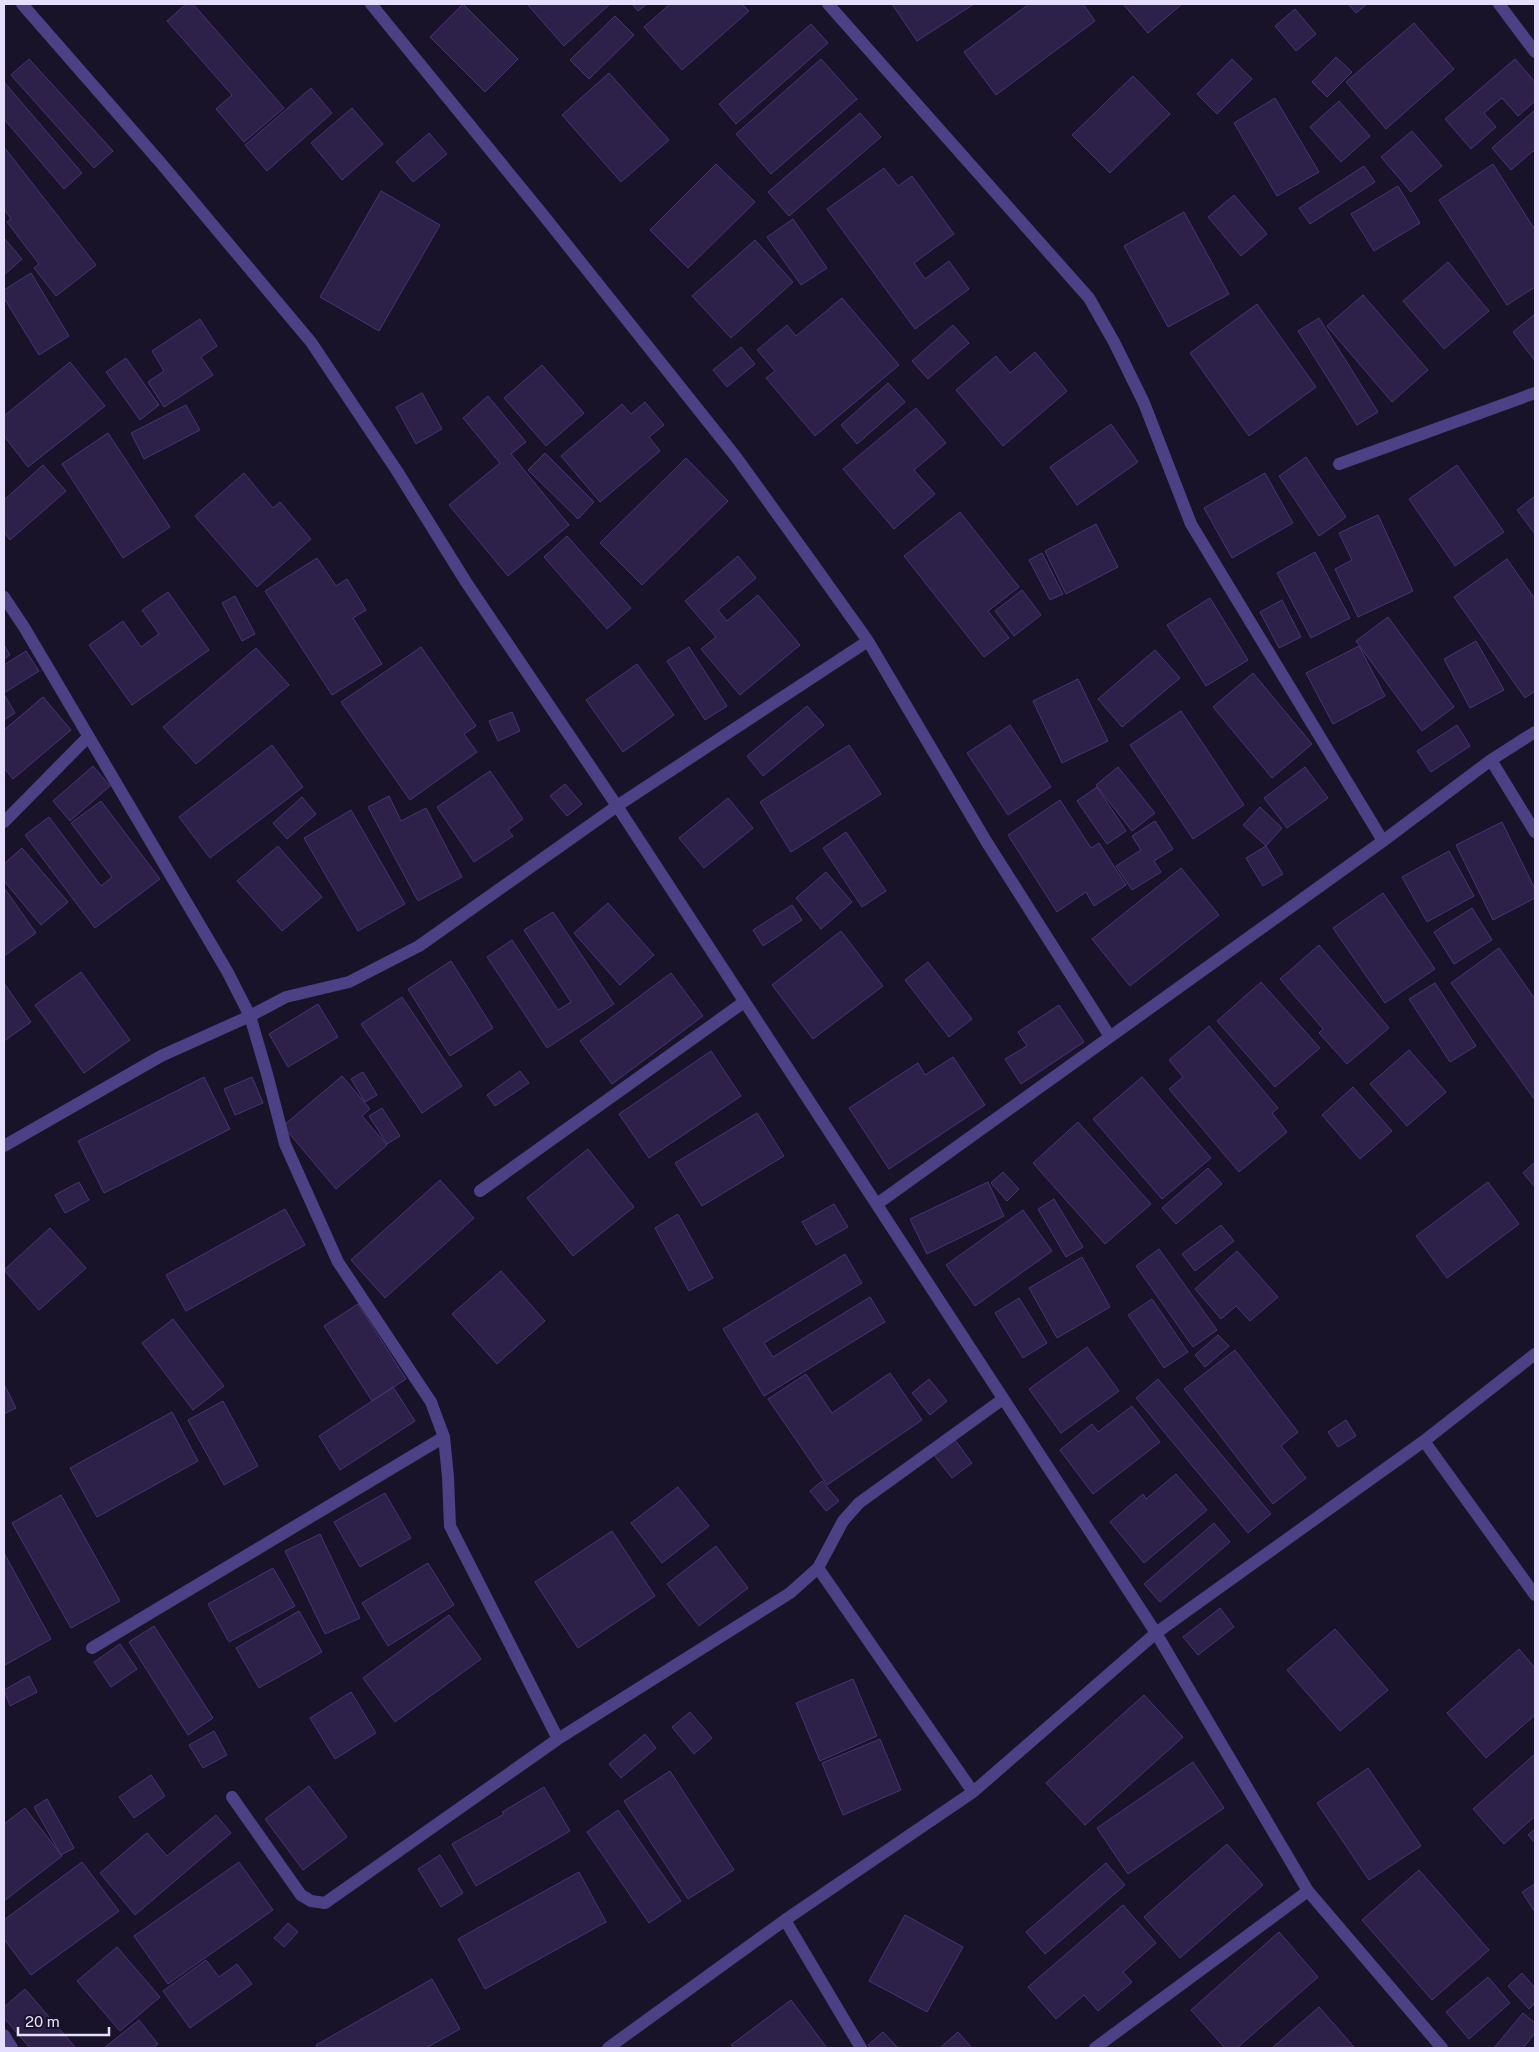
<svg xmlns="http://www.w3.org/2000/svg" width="1539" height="2052" viewBox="0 0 1539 2052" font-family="'Public Sans',sans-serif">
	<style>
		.building { fill: #2d2049; stroke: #483474 }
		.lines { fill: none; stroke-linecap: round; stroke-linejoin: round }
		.street { stroke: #4c4185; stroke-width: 12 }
	</style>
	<rect width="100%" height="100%" fill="#19132a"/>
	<path class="building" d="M186,4H193L284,108L244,142L216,109L232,95L167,21Z
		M463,4L518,59L485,92L430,37Z
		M527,4H610L564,46Z
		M632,4H647L638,11Z
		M670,4H742L749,11L682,70L644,27Z
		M892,4H974L917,41Z
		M1029,4H1083L1095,21L996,95L964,52Z
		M1123,4H1182L1148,33Z
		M1348,4H1367L1356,13Z
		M1295,9L1316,34L1296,51L1275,26Z
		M615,16L634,35L589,79L570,60Z
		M1414,23L1454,69L1386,129L1346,82Z
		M811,24L828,43L736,124L719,104Z
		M1336,57L1352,72L1327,97L1312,82Z
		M29,59L113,151L94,168L11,75Z
		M821,59L857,99L771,174L736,134Z
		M1232,59L1252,79L1217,114L1197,94Z
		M1515,59L1535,82V101L1518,116L1502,98L1484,113L1496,127L1471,149L1445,119Z
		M609,73L669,140L621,182L562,115Z
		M1133,76L1170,114L1110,173L1072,135Z
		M4,82L82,173L64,189L4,119Z
		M311,88L332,113L267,171L245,145Z
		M1275,98L1319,172L1277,196L1234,123Z
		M1339,101L1370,136L1341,162L1310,127Z
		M352,108L383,144L342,180L311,143Z
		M1535,110V153L1533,151L1511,170L1492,148Z
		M860,113L881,137L789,216L768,192Z
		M1412,131L1442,166L1411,192L1381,157Z
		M429,133L447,154L413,182L396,162Z
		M4,147L96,265L56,296L34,268L39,264L7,222L11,219L4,209Z
		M716,164L755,202L688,268L650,230Z
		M1493,164L1535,230V287L1507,305L1439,200Z
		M1364,166L1375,182L1310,224L1299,208Z
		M884,168L898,186L912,176L954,234L914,263L925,279L949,261L969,289L915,329L827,209Z
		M1398,186L1420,223L1374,251L1351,214Z
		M381,191L440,225L379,331L320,297Z
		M1234,195L1267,234L1241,256L1208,217Z
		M1184,212L1229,294L1168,327L1124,246Z
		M793,219L827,268L801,285L767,237Z
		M4,238L22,259L4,275Z
		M755,240L793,282L731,338L692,296Z
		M1448,262L1489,311L1444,349L1403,301Z
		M31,273L69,336L39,355L4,298V290Z
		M1363,295L1428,370L1392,402L1327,326Z
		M842,298L899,365L815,436L766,378L775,371L757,350L787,325L796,336Z
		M1257,304L1316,387L1249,436L1190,353Z
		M1535,314V361L1513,332Z
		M1319,318L1378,412L1357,425L1298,331Z
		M200,319L217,346L201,357L213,375L164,407L148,382L164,371L152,351Z
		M953,325L969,343L928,379L912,361Z
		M741,347L755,364L727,387L713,370Z
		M1035,352L1067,391L1003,446L956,390L996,356L1010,373Z
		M126,358L159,405L140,420L106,372Z
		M70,362L105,406L28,467L4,436V416Z
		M542,365L584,413L546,446L504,398Z
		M888,383L905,402L857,444L841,425Z
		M422,393L442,429L416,444L396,407Z
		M488,396L526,442L511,454L569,525L508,576L449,505L500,463L463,418Z
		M645,402L664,425L649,437L660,451L600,502L561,456L622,404L631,414Z
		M186,405L200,430L144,459L131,433Z
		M916,408L946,443L914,470L935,494L894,529L843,469Z
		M1111,424L1138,462L1077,505L1050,467Z
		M108,433L170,527L123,558L62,464Z
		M545,453L594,502L578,519L528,470Z
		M1306,457L1346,517L1319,536L1279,476Z
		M686,458L728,501L642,585L600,543Z
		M43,465L66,491L10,540L4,532V500Z
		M1457,465L1504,532L1455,566L1409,499Z
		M244,473L273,508L280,502L311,539L257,587L195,516Z
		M1265,473L1293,523L1232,558L1204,508Z
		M1535,496V534L1517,510Z
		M960,512L1019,587L988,611L1009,638L984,657L904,556Z
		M1378,515L1413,591L1358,617L1335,569L1352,560L1339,533Z
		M1096,524L1118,567L1066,594L1045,551Z
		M567,536L631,608L607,629L544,557Z
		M1315,552L1350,618L1311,638L1277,573Z
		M1042,553L1063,594L1050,600L1029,560Z
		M738,556L756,578L718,610L727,621L758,595L800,645L740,695L701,649L716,637L685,601Z
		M317,558L336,586L347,579L366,610L353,618L382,664L332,695L265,591Z
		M1507,559L1535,599V691L1525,698L1454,597Z
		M1022,590L1041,615L1014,636L995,611Z
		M168,592L209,650L132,705L89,645L123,621L141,647L159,634L142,610Z
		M235,596L255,634L242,641L222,603Z
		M1210,598L1248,660L1206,686L1167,625Z
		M1282,600L1301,637L1279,648L1260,612Z
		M1388,617L1454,707L1422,731L1356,641Z
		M1476,641L1504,690L1470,708L1444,659Z
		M4,645L10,655L4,659Z
		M1359,646L1385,696L1333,724L1306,673Z
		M421,647L476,726L464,734L477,752L410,800L341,702Z
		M689,647L727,706L705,720L667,661Z
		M256,648L289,685L196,764L163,727Z
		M1155,650L1180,678L1122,727L1098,699Z
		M26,651L39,671L4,693V665Z
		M637,664L674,715L623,752L586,700Z
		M1253,673L1312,744L1272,778L1213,707Z
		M1078,679L1108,741L1062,763L1033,701Z
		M4,694L15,713L4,720Z
		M43,697L71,730L13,779L4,768V730Z
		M807,706L824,725L763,776L747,756Z
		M1181,711L1244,805L1193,839L1130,745Z
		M512,712L520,731L498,741L489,721Z
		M1010,725L1051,787L1008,815L967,753Z
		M1457,725L1470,746L1431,772L1417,751Z
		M272,745L303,787L210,858L179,817Z
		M849,745L881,794L791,852L760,802Z
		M93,766L110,786L70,821L53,801Z
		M1118,767L1155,813L1132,831L1096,785Z
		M1305,767L1328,798L1287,828L1264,798Z
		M490,771L523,819L508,830L513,836L474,862L437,807Z
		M565,784L582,804L567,816L550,796Z
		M1097,787L1126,831L1107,844L1077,801Z
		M389,796L401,821L426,808L462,877L418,901L368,807Z
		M302,797L316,814L287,839L273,823Z
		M728,798L753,828L704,868L679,838Z
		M1060,800L1091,848L1099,843L1126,885L1094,906L1086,892L1057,912L1008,835Z
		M101,801L160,879L95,928L25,835L49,817L101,886L112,877L71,823Z
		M1260,807L1282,828L1266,846L1243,825Z
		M351,810L405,904L358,931L304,838Z
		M1155,821L1173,849L1154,861L1161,872L1132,890L1116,866L1141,850L1132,836Z
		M1502,822L1535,889V898L1493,920L1456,845Z
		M846,832L886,891L862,907L823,848Z
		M278,846L322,897L282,931L237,881Z
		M1266,846L1283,874L1263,886L1246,858Z
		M22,848L68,902L41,925L4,881V864Z
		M1449,851L1474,896L1427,922L1402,877Z
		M1181,868L1219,915L1130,986L1092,939Z
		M826,872L852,902L821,929L796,898Z
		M5,889L36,933L4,956V890Z
		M1383,893L1435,969L1385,1003L1333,928Z
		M608,903L654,955L620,985L574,933Z
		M792,905L802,920L763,946L753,930Z
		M1472,908L1492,940L1454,964L1434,932Z
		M553,912L614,1004L547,1048L487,957L512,940L558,1010L571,1002L524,930Z
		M841,931L883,986L813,1039L772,985Z
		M1319,945L1389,1028L1347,1064L1319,1033L1323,1029L1280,979Z
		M1499,948L1535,999V1100L1451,983Z
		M451,961L493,1028L450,1056L408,989Z
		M928,962L972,1019L949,1037L905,980Z
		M81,972L130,1040L84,1073L35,1005Z
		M671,973L703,1016L612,1084L580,1041Z
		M1261,982L1320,1048L1275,1087L1217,1021Z
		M4,983L31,1022L4,1041Z
		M1435,983L1476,1046L1450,1062L1409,999Z
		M402,997L462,1086L422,1113L361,1024Z
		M318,1004L338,1037L288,1067L269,1034Z
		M1059,1005L1084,1042L1021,1084L1005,1059L1027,1046L1018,1032Z
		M1209,1026L1278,1108L1272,1113L1287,1132L1239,1172L1169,1089L1183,1077L1169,1060Z
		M1409,1050L1446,1092L1407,1126L1370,1084Z
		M711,1051L741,1096L649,1158L619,1114Z
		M953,1057L985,1105L889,1169L849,1108L918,1063L925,1075Z
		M520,1071L529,1083L495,1106L487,1095Z
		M363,1072L377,1095L365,1102L351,1079Z
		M342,1076L370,1109L362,1116L387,1145L336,1189L283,1126Z
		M204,1077L230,1129L104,1193L78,1141Z
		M252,1077L263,1103L235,1115L224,1089Z
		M1142,1077L1211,1158L1162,1199L1093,1119Z
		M1353,1087L1392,1131L1360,1159L1322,1115Z
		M382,1108L400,1136L387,1144L369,1116Z
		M757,1113L784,1156L702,1206L675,1163Z
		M1078,1122L1151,1204L1105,1244L1033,1163Z
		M588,1149L634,1207L573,1256L527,1198Z
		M1535,1162V1187L1523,1173Z
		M1208,1168L1222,1184L1176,1224L1162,1208Z
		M1003,1172L1019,1189L1007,1201L991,1183Z
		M440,1180L474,1218L385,1298L351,1260Z
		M79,1182L89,1200L65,1213L55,1195Z
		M988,1182L1004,1216L927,1254L910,1219Z
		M1488,1182L1519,1224L1447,1278L1416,1236Z
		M1054,1199L1083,1247L1066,1257L1038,1209Z
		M834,1204L848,1227L816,1245L802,1222Z
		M285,1209L305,1245L186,1311L166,1275Z
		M1023,1210L1052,1251L975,1306L946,1265Z
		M678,1214L713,1278L689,1291L655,1228Z
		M1221,1225L1234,1241L1195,1271L1182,1254Z
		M50,1228L86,1268L39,1310L4,1270Z
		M1159,1249L1217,1330L1193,1347L1136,1266Z
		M1237,1251L1278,1297L1250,1321L1236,1306L1221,1319L1195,1289Z
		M845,1254L862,1283L764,1343L773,1357L870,1297L885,1322L764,1396L723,1329Z
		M1082,1257L1110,1307L1057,1338L1029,1288Z
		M501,1271L545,1321L497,1364L452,1314Z
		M1019,1298L1047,1343L1023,1358L995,1313Z
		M1152,1299L1188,1352L1164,1368L1128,1315Z
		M358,1304L406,1379L372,1401L324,1326Z
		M173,1319L224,1386L193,1410L142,1343Z
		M1218,1335L1229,1346L1205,1367L1195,1355Z
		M1087,1347L1119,1391L1061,1433L1029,1389Z
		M1235,1350L1298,1432L1281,1446L1306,1478L1273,1504L1184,1389Z
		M890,1373L922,1420L827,1485L768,1399L806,1374L832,1413Z
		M929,1379L947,1401L930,1415L912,1393Z
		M1158,1379L1271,1514L1248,1533L1136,1398Z
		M4,1384L16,1408L4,1414Z
		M393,1387L415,1421L340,1470L319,1436Z
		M223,1401L258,1466L224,1485L188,1420Z
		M1132,1406L1160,1442L1093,1494L1060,1450L1092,1424L1098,1432Z
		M172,1412L198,1461L97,1517L70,1468Z
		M1346,1420L1356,1436L1338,1447L1328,1432Z
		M955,1440L972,1463L952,1478L934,1455Z
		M1176,1474L1207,1510L1144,1563L1110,1522L1143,1494L1146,1499Z
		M822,1481L839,1501L826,1511L810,1491Z
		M678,1487L709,1526L662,1563L631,1523Z
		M385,1493L411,1538L360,1567L334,1522Z
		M61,1495L120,1601L71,1628L12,1523Z
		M1214,1523L1230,1542L1160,1602L1144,1584Z
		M612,1531L655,1596L578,1648L535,1582Z
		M320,1534L360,1618L325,1634L285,1551Z
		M716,1546L748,1588L699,1626L667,1584Z
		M4,1553L51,1639L5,1665L4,1663Z
		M428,1563L454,1605L388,1646L362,1603Z
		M273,1568L295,1606L229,1642L208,1604Z
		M1220,1608L1234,1627L1198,1655L1183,1637Z
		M299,1611L322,1652L259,1688L236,1648Z
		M449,1615L481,1659L395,1722L363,1678Z
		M154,1626L213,1718L188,1735L129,1642Z
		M1335,1629L1388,1690L1340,1731L1287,1670Z
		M120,1644L137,1669L111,1687L94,1662Z
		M1519,1649L1535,1668V1715L1486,1758L1447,1713Z
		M29,1676L37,1692L10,1706L4,1690Z
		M853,1679L877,1736L820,1761L796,1703Z
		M351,1692L376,1733L335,1759L310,1718Z
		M1144,1695L1183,1737L1085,1825L1046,1783Z
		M690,1712L712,1738L694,1754L672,1727Z
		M214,1731L227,1755L203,1768L189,1745Z
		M645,1734L656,1748L621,1778L609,1764Z
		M880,1739L901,1790L843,1815L822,1763Z
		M1535,1754V1816L1504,1844L1473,1809Z
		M1193,1762L1224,1808L1128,1874L1097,1828Z
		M1368,1768L1421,1846L1369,1880L1317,1803Z
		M670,1771L734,1870L688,1899L624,1801Z
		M151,1775L165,1796L134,1818L119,1797Z
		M309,1786L347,1837L303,1870L265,1819Z
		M544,1787L570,1831L476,1886L452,1844L504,1814L502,1812Z
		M47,1799L74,1848L61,1855L34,1807Z
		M25,1808L62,1856L4,1901V1824Z
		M618,1810L681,1901L649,1923L587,1832Z
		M216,1815L231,1833L135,1915L100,1873L147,1833L167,1856Z
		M1535,1829V1843L1528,1835Z
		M1227,1844L1263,1885L1180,1958L1144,1917Z
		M440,1855L463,1893L441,1907L418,1869Z
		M82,1862L119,1911L31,1975L4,1939V1920Z
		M239,1862L273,1910L168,1984L134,1936Z
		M1106,1863L1125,1885L1045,1954L1026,1932Z
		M1419,1870L1489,1950L1432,2000L1362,1920Z
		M579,1872L606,1922L485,1989L458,1939Z
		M1535,1884V1912L1522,1892Z
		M1123,1905L1156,1943L1123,1972L1132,1982L1098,2011L1084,1995L1056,2019L1028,1987Z
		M905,1915L963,1947L927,2012L869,1981Z
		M288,1923L298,1932L284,1947L274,1938Z
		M1279,1932L1318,1977L1237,2048H1225L1191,2010Z
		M117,1947L160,1997L120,2031L77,1981Z
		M206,1960L219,1977L237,1964L252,1984L190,2028L163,1991Z
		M1522,1973L1535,1988V2003L1529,2009L1508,1986Z
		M1488,1977L1510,2003L1469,2039L1446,2012Z
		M432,1979L460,2029L426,2048H318L316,2045Z
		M25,1989L75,2047L73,2048H30L4,2018V2007Z
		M791,2000L827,2048H734L731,2045Z
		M1319,2007L1354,2047L1272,2048Z
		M1523,2013L1535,2023V2033L1523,2048H1494Z
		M139,2020L158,2044L153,2048H104Z
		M883,2032L898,2048H871L868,2045Z
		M958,2032L972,2048H940Z"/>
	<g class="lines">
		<path class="street" d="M22,4L160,162L311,342L397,471L466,582L617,806L1156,1633L1308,1891L1442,2048
			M371,4L544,216L736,457L811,561L868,641L986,841L1109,1035
			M828,4L1089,298L1114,342L1144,403L1191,524L1383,841
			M1499,4L1535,52
			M1339,464L1535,393
			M4,597L24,627L227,971L250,1016L267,1074L285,1144L338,1262L431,1402L444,1437L448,1477L450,1526L558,1739
			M1491,760L1535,832
			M4,822L88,737
			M4,1146L161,1056L250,1016L286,997L349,982L419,946L617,806L868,641
			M480,1191L744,1002
			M877,1204L1383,841L1491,760L1535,732
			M1424,1441L1535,1595
			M818,1568L973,1792
			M92,1648L444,1437
			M232,1797L301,1895L311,1901L325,1903L558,1739L790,1593L818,1568L843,1521L859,1503L1003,1399
			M785,1920L861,2048
			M4,2035L12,2048
			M608,2048L785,1920L973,1792L1156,1633L1424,1441L1535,1354
			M1095,2048L1308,1891"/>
	</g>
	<rect width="1539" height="2052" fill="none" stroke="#e5defd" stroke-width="10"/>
	<path d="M18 2027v8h91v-8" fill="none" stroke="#e5defd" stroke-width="2.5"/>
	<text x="25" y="2027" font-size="15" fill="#e5defd" stroke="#19132a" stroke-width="4" paint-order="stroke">20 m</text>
</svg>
